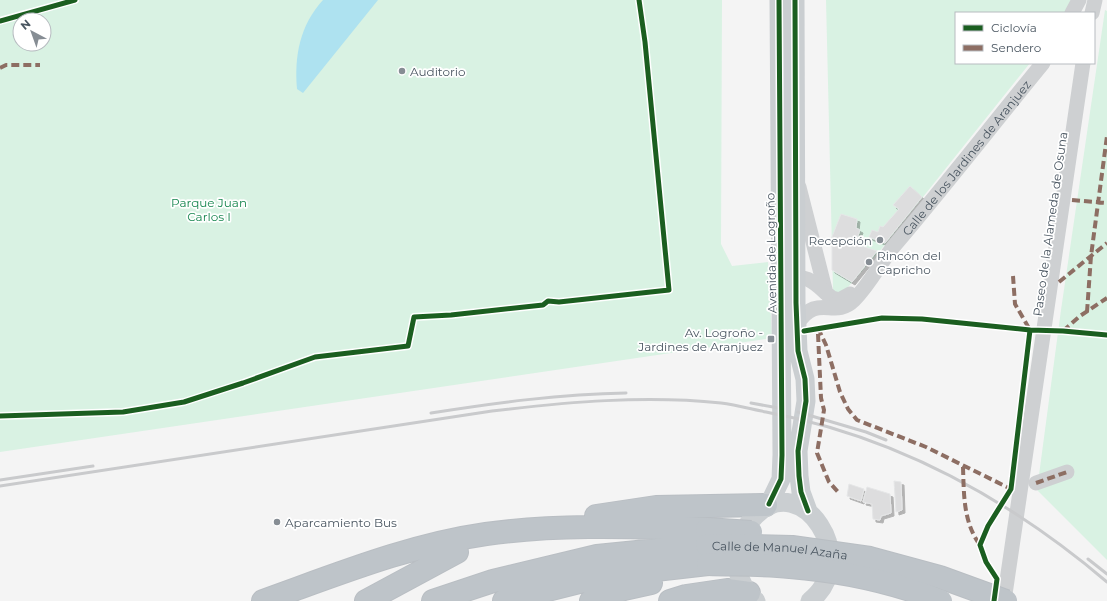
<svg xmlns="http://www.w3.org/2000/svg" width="1107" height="601" viewBox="0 0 1107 601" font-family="Montserrat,sans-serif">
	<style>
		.green { fill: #d9f2e3; fill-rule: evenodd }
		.water { fill: #aee2f0 }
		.building { fill: #ddddde; stroke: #e5e6e7; filter: url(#shadow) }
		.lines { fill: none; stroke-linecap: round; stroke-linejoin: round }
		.highway-casing { stroke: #b9bec3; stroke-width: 24 }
		.minor { stroke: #ced0d2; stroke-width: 15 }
		.major { stroke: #caced1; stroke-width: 19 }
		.highway { stroke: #bec4c9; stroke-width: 22 }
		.rail { stroke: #c9cacc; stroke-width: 3 }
		.highway-bridge-casing { stroke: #b9bec3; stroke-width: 24; stroke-linecap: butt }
		.highway-bridge { stroke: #bec4c9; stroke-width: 22 }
		.quiet { stroke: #8d6e63; stroke-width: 4; stroke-dasharray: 8 4; stroke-linecap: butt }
		.cycleway-casing { stroke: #fff; stroke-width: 8 }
		.cycleway { stroke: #1b5e20; stroke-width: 5 }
		.poi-dot { fill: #868d94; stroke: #fff; stroke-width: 1.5 }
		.labels { text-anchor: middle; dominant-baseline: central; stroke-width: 3.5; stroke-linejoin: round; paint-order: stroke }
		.poi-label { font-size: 12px; fill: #4a5661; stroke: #fff; text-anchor: start }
		.street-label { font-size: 12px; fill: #4a5661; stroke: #fff }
		.park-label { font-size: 12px; fill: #17864f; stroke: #fff }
	</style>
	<defs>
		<filter id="shadow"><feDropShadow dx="3" dy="3" stdDeviation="0" flood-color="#0004"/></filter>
	</defs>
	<rect width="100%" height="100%" fill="#f4f4f4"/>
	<path class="green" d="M0,0H722L721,244L732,266L768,262L772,338L0,452ZM20,20H44V44H20Z
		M826,0H1071L1065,13H956V63H1030L883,247L842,294L833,291Z
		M1105,10L1107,11V560L1037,490L1061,310Z"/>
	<path class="water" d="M323,0H378L303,93L297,89C294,56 300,25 323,0Z"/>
	<path class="building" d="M910,186L922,197L885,243L869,237L872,230L878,232L880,226L883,227L899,209L893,205Z
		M841,214L857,219L856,228L860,230L855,244L877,251L852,282L832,270V237Z
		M894,481L901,482L902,510L896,512Z
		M849,484L864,489L861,501L847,496Z
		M867,487L890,494L891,513L881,516L880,520L873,519L872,504L863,502Z"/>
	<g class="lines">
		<defs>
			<path id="highway" d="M596,516L656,507L766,505
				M263,601C336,575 409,545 486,534C559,524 633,527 707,529
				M366,601L457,552
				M433,601L493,581L597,556L707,545
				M504,601L603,576L708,564
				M591,601L624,589L651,583
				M670,601L686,596L727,590L749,593"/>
		</defs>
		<use href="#highway" class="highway-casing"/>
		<g class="minor">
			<path d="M1072,13L1079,0"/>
			<path d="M1092,13L1095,0"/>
			<path d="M799,187L826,293L832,298L839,300L850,294"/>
			<path d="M788,282C804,272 814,282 826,293"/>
			<path id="s1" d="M797,324C818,292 834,320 854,300C870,284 880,263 894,246C945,186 993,124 1043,63"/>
			<path d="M1036,483L1067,472"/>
			<path d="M1004,601L1083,63"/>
		</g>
		<path class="major" d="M795,0L796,303L798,351L805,379L806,401L798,451L799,476L801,492L808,511
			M769,504L781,479L782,455L779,0
			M756,601C743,591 734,569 737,552C740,537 745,525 756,515C802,469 862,560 810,601"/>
		<use href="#highway" class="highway"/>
		<path class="rail" d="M751,403L784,409
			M798,412L866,432L886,440
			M431,413C495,403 560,394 626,393
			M0,480L93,466
			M0,486L492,411C568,402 644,395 721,403C736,405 751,409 766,412C894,436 1008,498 1107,582
			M1088,559L1107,574"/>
		<defs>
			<g id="highway-bridge">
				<path d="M707,529L751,532"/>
				<path id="s2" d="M707,545L792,547L870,558L940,577L1006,601"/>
				<path d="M708,564C735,565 763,564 790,567C841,571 893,582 941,601"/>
			</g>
		</defs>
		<use href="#highway-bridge" class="highway-bridge-casing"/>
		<use href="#highway-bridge" class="highway-bridge"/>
		<path class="quiet" d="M0,68L6,65H40
			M1072,200L1107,203
			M1013,276L1015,304L1030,330
			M1059,282L1107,243
			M1087,312L1091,256L1107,136
			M818,328L826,345L840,392L848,409L857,420L926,447L1011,489
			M1063,331L1080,316L1107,298
			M818,334L821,398L824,410L817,453L829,482L839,493
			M963,467C964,494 963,522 980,545
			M1036,483L1067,472"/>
		<defs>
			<path id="cycleway" d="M795,0L796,303L798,351L805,379L806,401L798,451L799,476L801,492L808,511
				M0,21L75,0
				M804,331L882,318L922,319L1030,330L1063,331L1107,335
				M0,416L123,412L184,402L243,383L315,357L408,346L414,317L451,315L543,305L548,301L559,302L669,290L645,42L639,0
				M769,504L781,479L782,455L779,0
				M994,601L997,579L986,562L980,545L988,526L1011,489L1030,330"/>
		</defs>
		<use href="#cycleway" class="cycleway-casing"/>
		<use href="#cycleway" class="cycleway"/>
	</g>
	<g class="poi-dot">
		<circle cx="402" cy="71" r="4"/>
		<circle cx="880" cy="240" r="4"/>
		<circle cx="869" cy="262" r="4"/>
		<rect x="767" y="335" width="8" height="8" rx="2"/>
		<circle cx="277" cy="522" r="4"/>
	</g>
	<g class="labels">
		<g class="poi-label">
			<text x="410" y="71">Auditorio</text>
			<text x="872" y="240" text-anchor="end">Recepción</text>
			<text x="877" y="255">Rincón del<tspan x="877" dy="14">Capricho</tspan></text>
			<text x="763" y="332" text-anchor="end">Av. Logroño -<tspan x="763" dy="14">Jardines de Aranjuez</tspan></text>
			<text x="285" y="522">Aparcamiento Bus</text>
		</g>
		<g class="street-label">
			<text stroke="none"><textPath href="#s1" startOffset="247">Calle de los Jardines de Aranjuez</textPath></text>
			<text transform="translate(1050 224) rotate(-82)">Paseo de la Alameda de Osuna</text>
			<text transform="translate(771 253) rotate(-91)">Avenida de Logroño</text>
			<text stroke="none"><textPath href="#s2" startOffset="73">Calle de Manuel Azaña</textPath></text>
		</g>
		<g class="park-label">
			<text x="209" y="202">Parque Juan<tspan x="209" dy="14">Carlos I</tspan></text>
		</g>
	</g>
	<rect x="955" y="12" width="140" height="52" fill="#ffffff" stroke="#b7bbc0"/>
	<rect x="963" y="25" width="20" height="6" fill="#1b5e20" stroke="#b7bbc0"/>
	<text x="991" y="32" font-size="12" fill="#4a5661">Ciclovía</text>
	<rect x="963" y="45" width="20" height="6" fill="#8d6e63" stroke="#b7bbc0"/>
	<text x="991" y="52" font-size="12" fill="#4a5661">Sendero</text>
	<g transform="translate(32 32) rotate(319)"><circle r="19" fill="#ffffff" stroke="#b7bbc0"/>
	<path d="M0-3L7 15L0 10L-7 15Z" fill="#868d94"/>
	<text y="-6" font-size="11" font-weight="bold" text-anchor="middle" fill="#4a5661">N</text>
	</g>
</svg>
